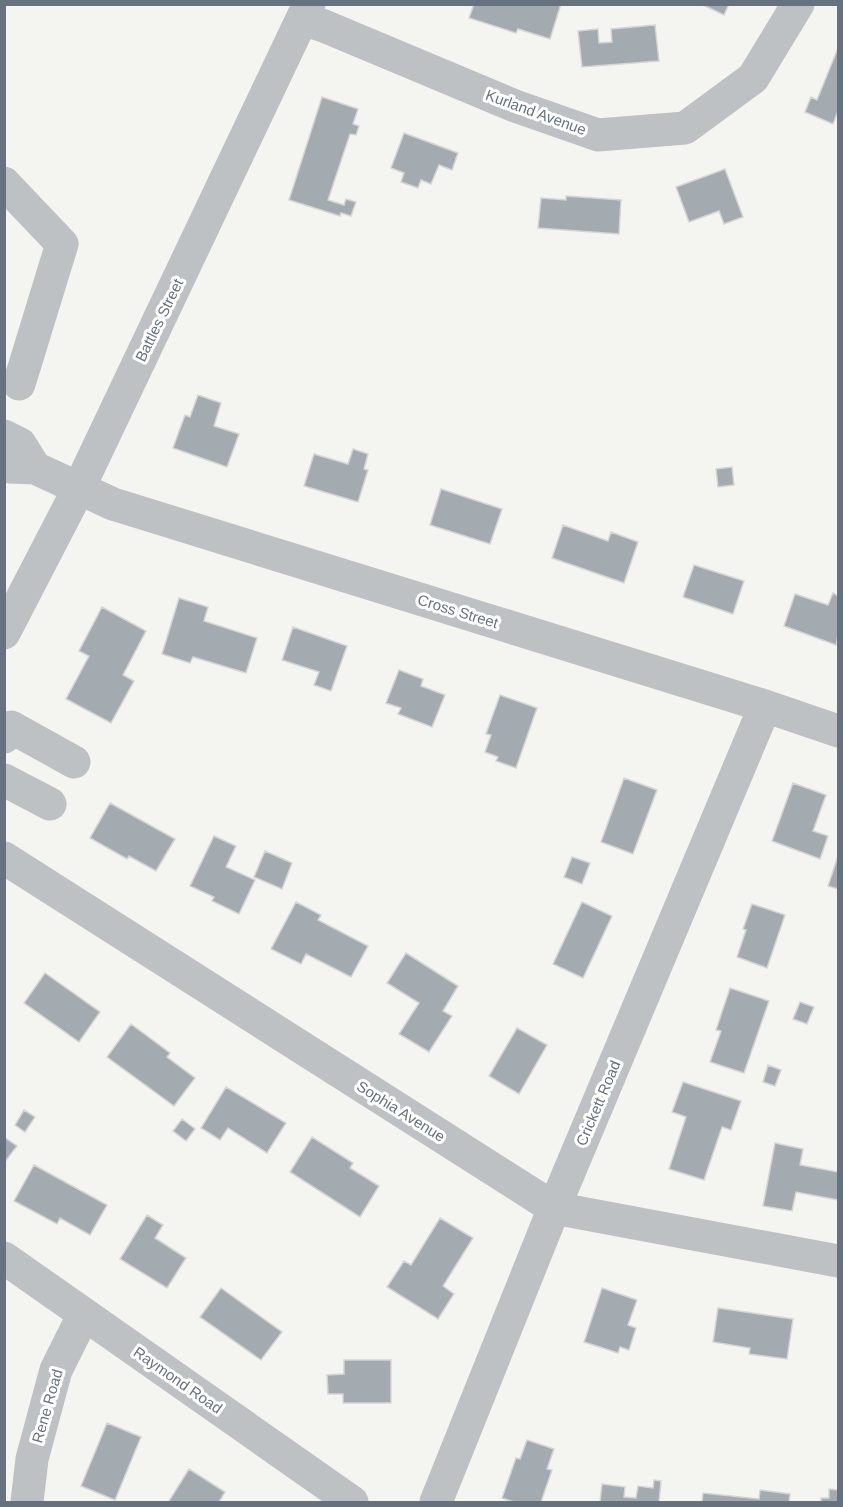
<svg xmlns="http://www.w3.org/2000/svg" width="843" height="1507" viewBox="0 0 843 1507" font-family="Helvetica,sans-serif">
	<style>
		.building { fill: #a4abb0; stroke: #d5d5d3; stroke-width: 1.5 }
		.lines { fill: none; stroke-linecap: round; stroke-linejoin: round }
		.minor { stroke: #bdc1c4; stroke-width: 33 }
		.labels { text-anchor: middle; dominant-baseline: central; stroke-width: 6; stroke-linejoin: round; paint-order: stroke }
		.street-label { font-size: 15px; fill: #66737e; stroke: #fff }
	</style>
	<rect width="100%" height="100%" fill="#f4f4f0"/>
	<path class="building" d="M474,4H561L550,39L518,29L516,33L469,18Z
		M701,4H729L724,15Z
		M655,25L659,61L582,67L578,31L598,29L599,43L612,42L611,29Z
		M838,48V111L833,124L805,112L811,97L817,100Z
		M322,97L358,109L353,124L359,126L356,135L350,134L328,200L344,205L346,199L356,202L351,216L341,213L340,216L289,200Z
		M404,133L458,153L452,170L439,165L431,184L421,180L418,188L401,182L404,173L391,168Z
		M725,169L743,217L724,224L719,211L689,222L676,187Z
		M566,196L621,200L619,234L538,228L541,198L566,200Z
		M198,395L221,403L214,426L239,434L227,467L173,448L185,415L190,417Z
		M353,449L368,454L364,469L368,470L358,502L304,486L314,454L348,464Z
		M732,467L734,485L718,487L716,469Z
		M441,489L502,509L490,544L430,525Z
		M563,525L608,541L611,532L638,542L624,583L552,558Z
		M694,565L744,581L733,614L683,597Z
		M833,593L838,596V636L836,645L784,626L795,594L828,605Z
		M179,598L208,607L204,621L257,638L246,673L193,657L190,663L162,654Z
		M102,607L146,631L123,675L134,681L111,723L66,699L89,656L79,651Z
		M293,627L347,646L331,691L314,685L319,672L282,660Z
		M399,670L423,679L421,686L445,695L432,727L398,714L401,708L386,703Z
		M500,695L537,708L516,768L496,761L498,757L485,752L491,735L486,734Z
		M624,778L657,790L633,854L601,842Z
		M793,783L826,795L813,831L828,836L820,859L772,841Z
		M110,803L175,839L156,871L129,856L127,859L90,838Z
		M214,836L236,846L226,867L255,880L239,914L212,901L214,897L190,886Z
		M265,851L292,863L282,889L254,877Z
		M572,857L590,863L582,884L564,877Z
		M837,859L838,860V889L828,886Z
		M296,902L321,915L318,920L368,946L351,977L306,954L301,964L271,949Z
		M582,902L612,916L583,978L553,964Z
		M752,904L785,915L767,968L737,957L746,930L743,929Z
		M406,953L458,986L443,1011L452,1016L429,1052L399,1034L419,1003L387,983Z
		M45,973L100,1012L79,1042L24,1003Z
		M730,988L769,1001L744,1073L710,1062L721,1031L716,1030Z
		M800,1002L814,1007L807,1024L793,1019Z
		M131,1024L170,1053L167,1057L195,1078L174,1106L107,1057Z
		M517,1028L547,1045L519,1094L489,1076Z
		M768,1065L781,1070L775,1086L763,1082Z
		M683,1082L741,1101L731,1130L722,1127L704,1180L669,1169L686,1117L672,1112Z
		M226,1087L286,1123L267,1153L228,1128L220,1140L201,1128Z
		M24,1110L35,1117L25,1132L15,1125Z
		M182,1119L195,1129L186,1141L173,1131Z
		M4,1137L17,1146L4,1163Z
		M312,1137L353,1163L350,1168L379,1186L360,1217L290,1172Z
		M775,1143L803,1149L800,1165L838,1172V1200L796,1192L792,1211L763,1206Z
		M34,1165L107,1205L90,1235L60,1218L57,1224L14,1201Z
		M147,1215L163,1225L155,1238L186,1258L167,1288L120,1259Z
		M440,1218L473,1238L443,1286L454,1294L438,1319L387,1287L404,1261L411,1265Z
		M221,1288L282,1332L261,1360L200,1317Z
		M602,1288L637,1300L628,1325L636,1328L629,1350L620,1347L618,1353L584,1342Z
		M718,1308L793,1319L787,1359L749,1354L750,1348L713,1342Z
		M344,1360H391V1403H343V1394H328L327,1375L344,1374Z
		M107,1423L141,1437L115,1500L81,1486Z
		M527,1440L554,1449L547,1469L552,1470L541,1502H514L502,1498L516,1458L520,1459Z
		M189,1469L225,1492L219,1502H172L169,1501Z
		M654,1480L661,1481L659,1502H600L602,1484L625,1487L624,1497L636,1498L638,1486L653,1488Z
		M829,1489L838,1490V1502H821V1498H829Z
		M760,1490L790,1494L789,1502H702L703,1493L759,1499Z"/>
	<g class="lines">
		<path class="minor" d="M303,19L324,26L515,106L598,135L685,128L753,78L798,4
			M4,183L62,244L19,384
			M4,436L20,444L35,468
			M4,465L10,467L35,468L113,504L765,706L838,731
			M4,633L79,488L309,4
			M4,737L11,727L74,762
			M4,780L50,804
			M4,858L554,1208L838,1261
			M4,1258L352,1502
			M27,1502L32,1459L56,1370L84,1314
			M436,1502L554,1208L765,706"/>
	</g>
	<g class="labels">
		<g class="street-label">
			<text transform="translate(536 112) rotate(20)">Kurland Avenue</text>
			<text transform="translate(159 320) rotate(-64)">Battles Street</text>
			<text transform="translate(458 611) rotate(17)">Cross Street</text>
			<text transform="translate(598 1103) rotate(-67)">Crickett Road</text>
			<text transform="translate(401 1111) rotate(32)">Sophia Avenue</text>
			<text transform="translate(178 1380) rotate(35)">Raymond Road</text>
			<text transform="translate(47 1406) rotate(-74)">Rene Road</text>
		</g>
	</g>
	<rect width="843" height="1507" fill="none" stroke="#66737e" stroke-width="12"/>
</svg>
